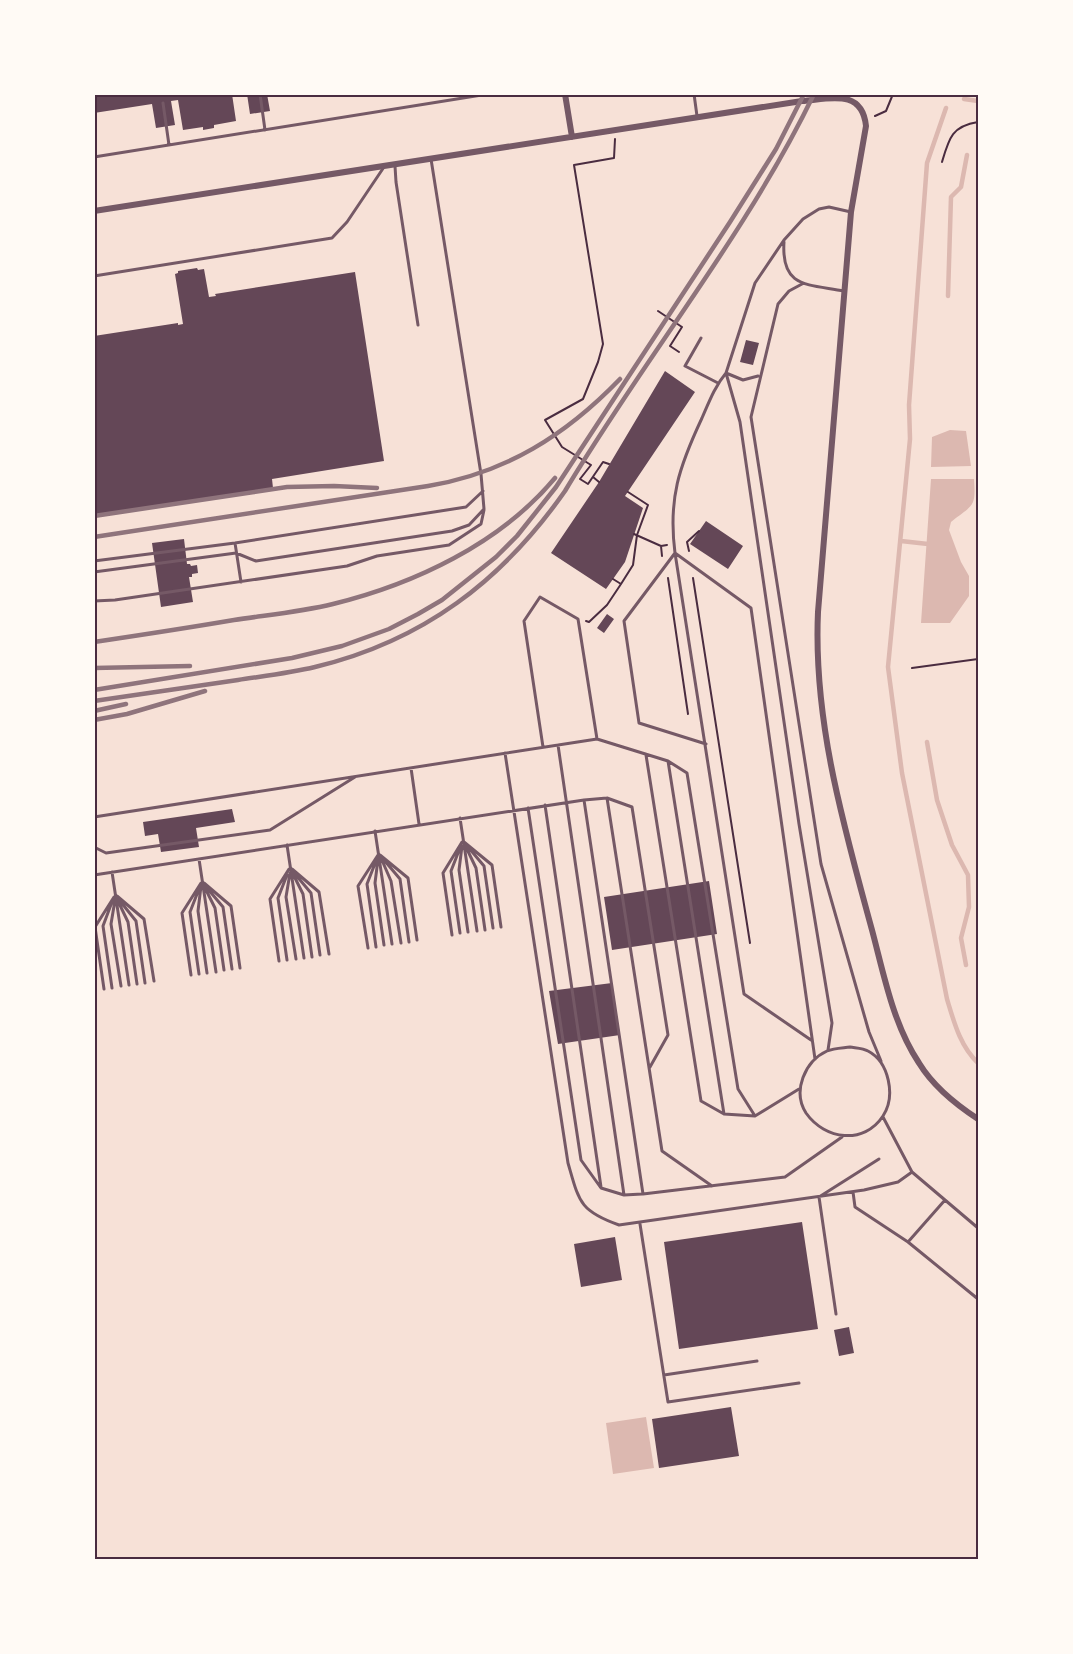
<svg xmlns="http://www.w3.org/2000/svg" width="1073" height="1654" viewBox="0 0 1073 1654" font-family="'Archivo Narrow',sans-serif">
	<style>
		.water { fill: #dcb8b0 }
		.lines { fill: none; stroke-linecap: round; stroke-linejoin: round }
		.stream { stroke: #dcb8b0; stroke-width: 4.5 }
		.building { fill: #644757 }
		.path { stroke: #4a2c40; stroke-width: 2 }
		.service { stroke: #755966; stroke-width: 3 }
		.minor { stroke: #755966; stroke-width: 6 }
		.rail { stroke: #8f747c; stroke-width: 4.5 }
		.neatline { fill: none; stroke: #4a2c40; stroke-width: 2 }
	</style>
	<rect width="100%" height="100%" fill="#f7e1d7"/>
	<path class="water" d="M950,430L966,431L971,466L931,467L932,437Z
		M931,479H974C976,509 973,504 951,522L949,530L961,562L969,576V596L950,623H921Z
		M646,1417L654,1468L613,1474L606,1423Z"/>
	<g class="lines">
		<path class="stream" d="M964,99L978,101
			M946,108L927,163L909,405L910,439L888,667L902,773L947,999C954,1022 960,1046 978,1063
			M948,296L951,197L961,187L967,155
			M901,541L928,544
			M927,742L937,800L952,845L968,875L969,907L961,938L966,965"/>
	</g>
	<path class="building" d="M94,94H232L236,121L214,125V128L203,130V127L183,130L178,100L171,101L175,125L156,128L152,104L94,113Z
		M247,94H267L270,111L250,114Z
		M197,268L198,270L204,269L209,297L216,296L215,294L355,272L384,461L272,479L273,488L94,515V336L178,323V325L183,324L175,274L178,273V271Z
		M746,340L759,343L753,365L740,362Z
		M665,371L695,392L625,496L643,508L625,562L606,589L551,553L599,482Z
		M706,521L743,546L728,569L690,544Z
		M184,539L187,564H190L191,566L197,565L198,573L192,574V577H189L193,602L161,607L152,543Z
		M607,614L614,619L604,633L597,628Z
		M232,809L235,822L196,828L199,847L161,852L158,834L145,836L143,822Z
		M709,881L717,934L612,950L604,897Z
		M612,983L620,1035L558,1044L549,991Z
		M802,1222L818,1329L679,1349L664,1242Z
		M615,1237L622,1280L581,1287L574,1244Z
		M849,1327L854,1353L839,1356L834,1330Z
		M731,1407L739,1456L659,1468L652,1419Z"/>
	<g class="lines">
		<path class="path" d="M875,116L886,111L893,94
			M942,162C949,138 952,126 978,122
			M658,311L682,327L670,346L679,352
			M609,464L603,462L588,484L580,479L591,465L562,447L545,420L583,399L598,362L603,344L574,165L614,158L615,139
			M593,477L599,482
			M634,534L661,546L667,545
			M661,546L662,556
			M689,551L687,542L699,531
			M668,578L688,714
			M693,578L750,943
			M613,579L621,584L633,565L637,535L648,505L628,492
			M586,621L589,622L607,605L621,584
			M912,668L978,659
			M978,1043V1047"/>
		<path class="service" d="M260,94L265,130
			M694,94L697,116
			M163,103L169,145
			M94,157L488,94
			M395,166L396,182L418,325
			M784,242C781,288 807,284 844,291
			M94,276L332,238L347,222L384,167
			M802,284L789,291L778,304L751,417L821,864L869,1032L881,1061
			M701,338L685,366L718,383
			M726,373L740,422L799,824L832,1023L828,1050
			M726,373L743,380L758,376
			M235,543L241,582
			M94,561L235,543L466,507L483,491
			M94,572L236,553L256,561L452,531L469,525L484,509L481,474L431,159
			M94,601L115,600L347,566L377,556L449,545L481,524L484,510
			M706,744L639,723L624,621L675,553L751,608L815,1059
			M558,745L624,1195
			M543,747L524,621L540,597L578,619L597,739
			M505,753L568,1163C579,1201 579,1211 619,1225L864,1190L898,1182L912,1172
			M646,755L701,1101L724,1114L755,1116L799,1089
			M668,761L724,1114
			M411,768L419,824
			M607,798L662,1151L712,1186
			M584,800L607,798L632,807L668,1035L650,1067
			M545,805L601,1187
			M528,808L581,1160L601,1188L624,1195L642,1194
			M94,817L597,739L668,761L687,773L738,1089L755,1116
			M460,818L477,931
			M375,831L392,944
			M464,842L492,865L501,927
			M287,845L304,958
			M465,845L476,868L485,930
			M462,846L459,870L468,932
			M94,847L106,853L270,830L355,777
			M468,847L484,866L493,928
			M460,848L451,871L460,933
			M380,855L408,878L417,940
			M381,858L391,881L401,943
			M199,859L216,972
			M378,859L375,883L384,945
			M384,860L400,879L409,942
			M376,861L367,884L376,947
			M292,869L319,892L329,954
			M112,872L129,985
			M292,872L303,894L312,957
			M290,873L286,897L296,959
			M295,874L311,893L320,955
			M94,875L584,800L643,1194L785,1177L842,1137
			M287,875L278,898L287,960
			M204,883L231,906L240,968
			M201,886L198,911L207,973
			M204,886L215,908L224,970
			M207,888L223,907L232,969
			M117,896L144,919L154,981
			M117,899L128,922L137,984
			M115,900L111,924L121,986
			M120,901L136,921L145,983
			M452,935L443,873L462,842
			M368,948L358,886L378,855
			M279,961L270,899L289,869
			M199,974L190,912L199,889
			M191,975L182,913L201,883
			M112,988L103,926L112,902
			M104,989L95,927L114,897
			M811,1040L744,994L675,553C668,499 679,467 702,418C709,402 715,386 726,373L755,283L784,240L803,219L819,209L829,207L851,212
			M850,1047C855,1048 863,1048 868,1051C889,1062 896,1096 883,1116C864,1145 825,1140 806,1113C792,1091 805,1061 827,1051C834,1048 843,1048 850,1047Z
			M883,1117L912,1172L978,1228
			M853,1192L855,1207L908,1242L945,1200
			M640,1224L668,1402L799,1383
			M908,1242L978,1299
			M836,1314L819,1197L879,1159
			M664,1375L757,1361"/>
		<path class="minor" d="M565,94L572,137
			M94,211L802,101C829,99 862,88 866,126L851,212L818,612C813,721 844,827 872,930C884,975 893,1024 919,1063C933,1086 955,1104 978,1119"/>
		<path class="rail" d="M94,516L287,487L334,486L377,488
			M94,537L428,486C506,473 566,435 620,379
			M94,642C141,635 187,628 234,620C267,615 300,612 333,604C414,584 500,544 555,478
			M94,668L190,666
			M94,690L292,658L342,646L389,629L418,614L442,600L496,557L517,536L556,487L730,222L776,149L804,94
			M94,701C142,694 190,687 238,680C264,676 290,673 315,667C423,641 502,581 565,491C645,357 746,235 814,94
			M94,711L126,704
			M94,720L127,714L205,691"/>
	</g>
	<rect width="1073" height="1654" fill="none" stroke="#fffaf5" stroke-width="192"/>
	<rect x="96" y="96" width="881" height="1462" class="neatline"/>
</svg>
